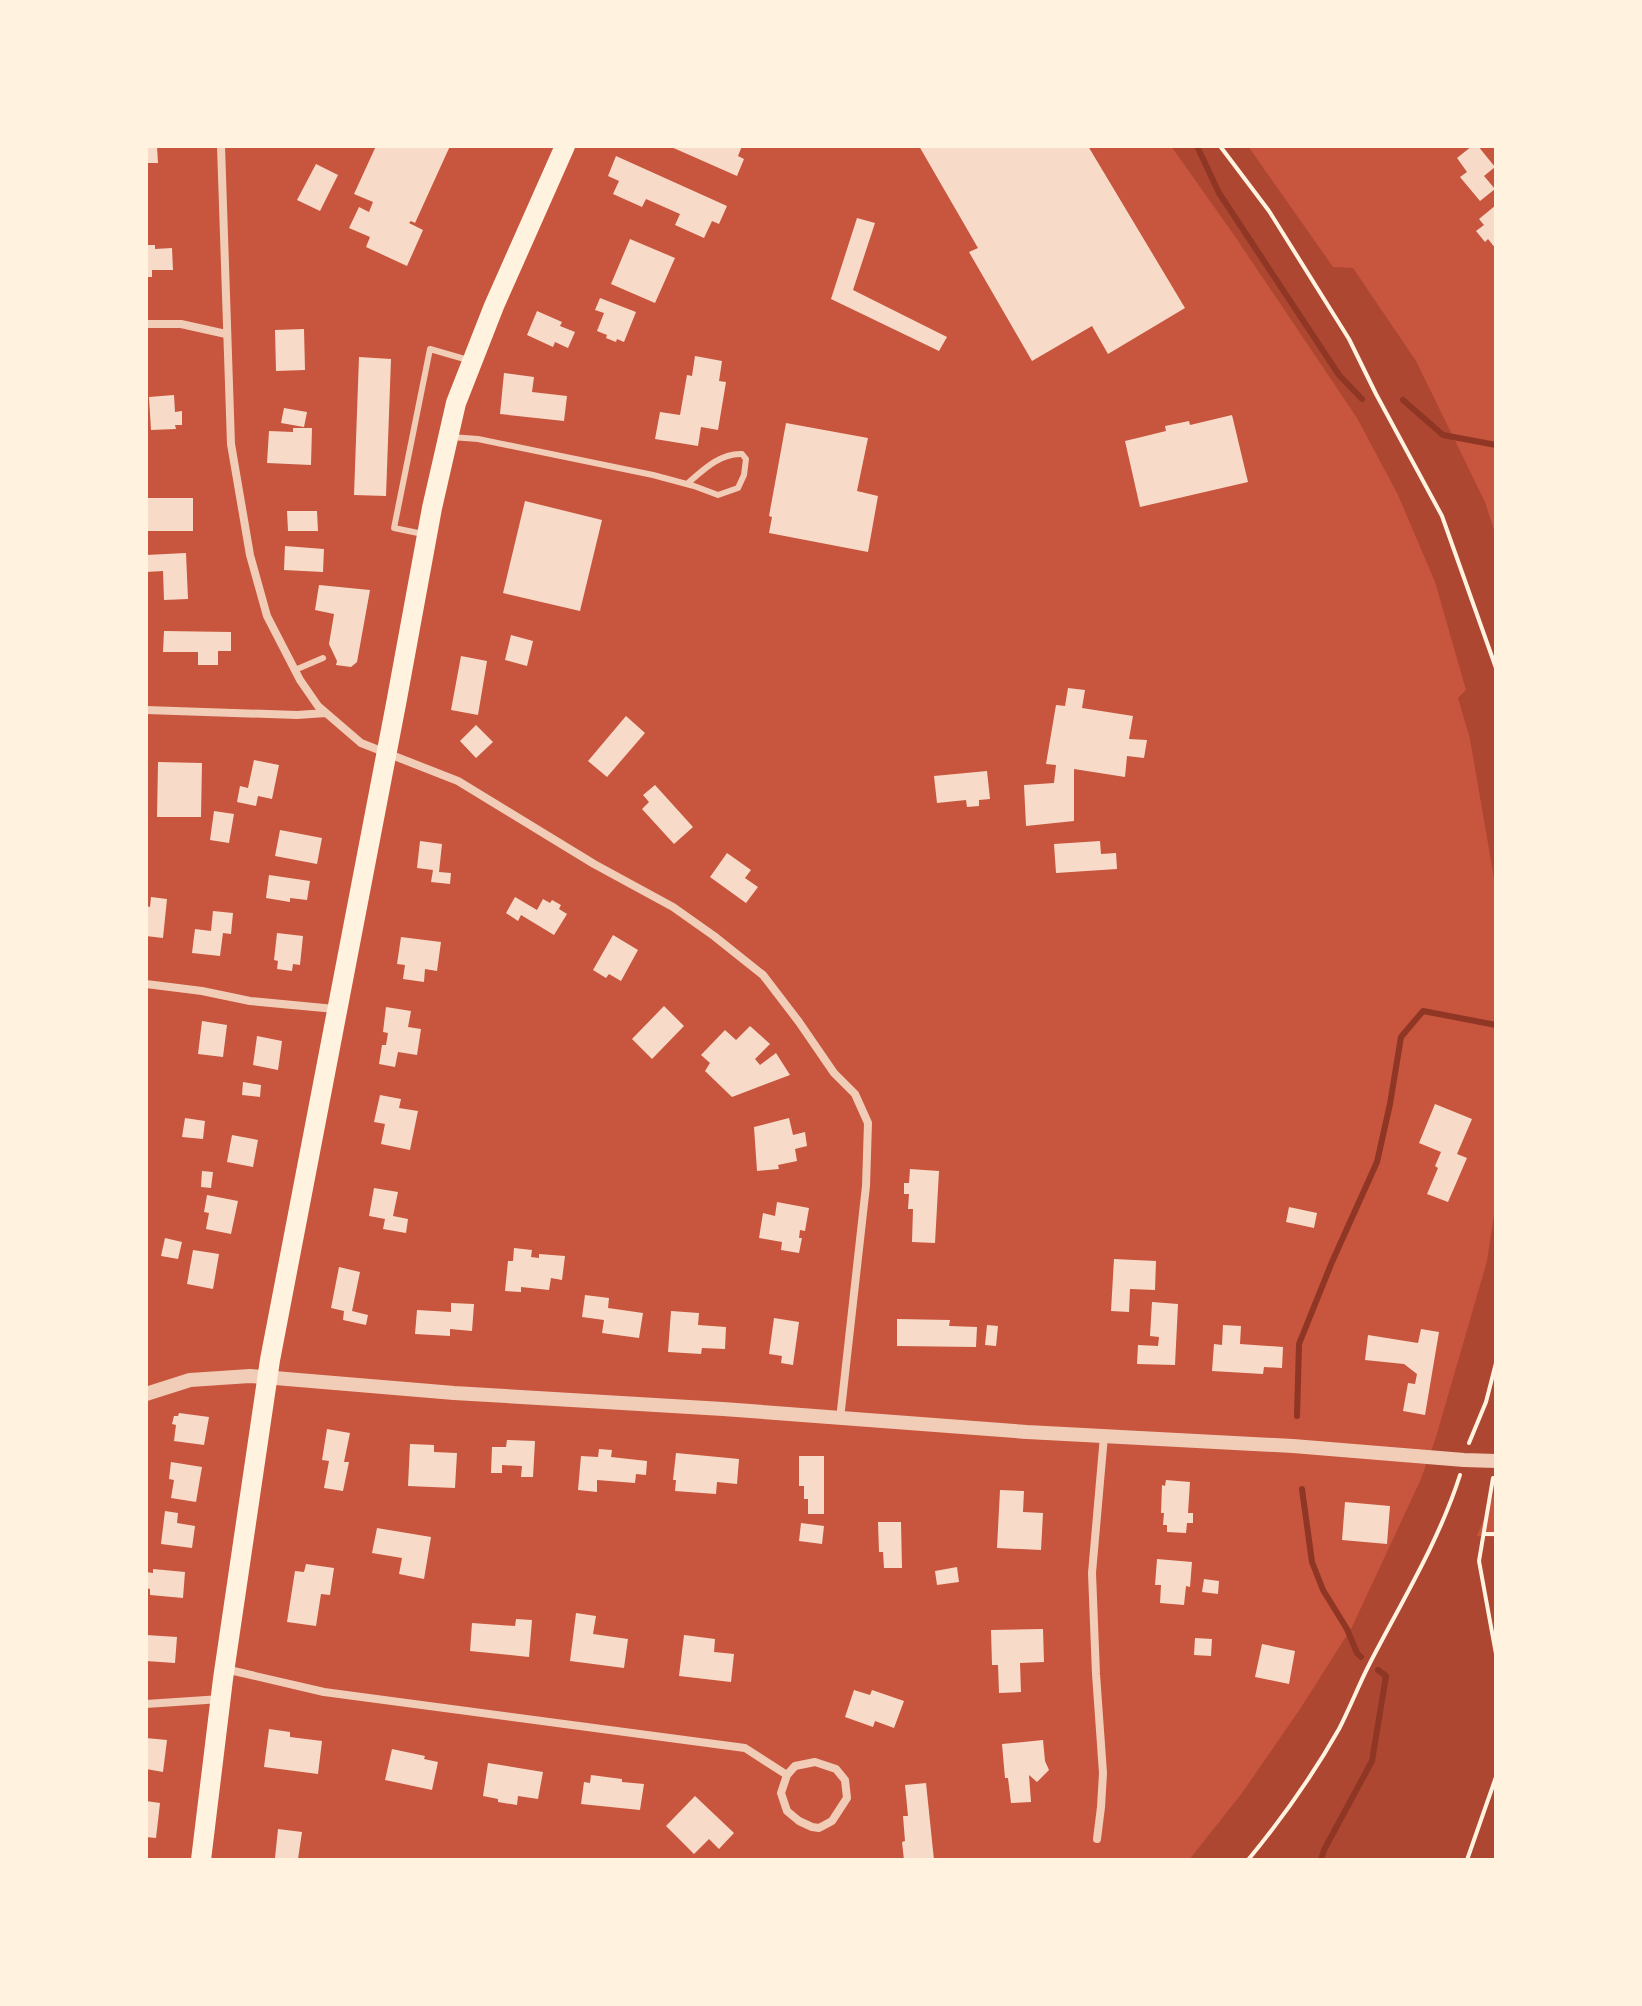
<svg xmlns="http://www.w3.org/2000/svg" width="1642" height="2006" viewBox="0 0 1642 2006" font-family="'Fira Sans Condensed',sans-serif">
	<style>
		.green { fill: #ae4732 }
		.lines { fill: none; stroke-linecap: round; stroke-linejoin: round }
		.stream { stroke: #8f3625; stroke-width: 6 }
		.building { fill: #f7dbc8 }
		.path { stroke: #fff3e0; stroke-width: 4 }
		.service { stroke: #f1ccb7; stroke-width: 6 }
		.minor { stroke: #f1ccb7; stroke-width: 8 }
		.tertiary { stroke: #f1ccb7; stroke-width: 14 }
		.primary { stroke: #fff3e0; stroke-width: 20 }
	</style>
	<rect width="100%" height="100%" fill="#c8553d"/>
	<path class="green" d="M1171,146H1248L1333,267L1353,268L1416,361L1485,502L1496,536V890L1470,739L1458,698L1466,690L1435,582L1398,495L1357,418L1234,235Z
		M1496,1202V1489L1477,1536L1496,1537V1860H1189L1242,1793L1300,1709L1352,1627L1421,1479L1436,1437L1487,1261Z"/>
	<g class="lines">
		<path class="stream" d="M1197,146L1219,193L1339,375L1362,399
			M1403,400L1443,435L1496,445
			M1297,1416L1299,1344L1332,1262L1377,1162L1390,1104L1401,1037L1423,1011L1496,1025
			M1302,1489L1312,1562L1323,1590L1347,1629L1357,1653L1361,1657
			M1321,1860L1324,1850L1372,1761L1386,1676L1378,1670"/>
	</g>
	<path class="building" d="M146,146H157L158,163H146Z
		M376,146H450L415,223L411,221L409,223L423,230L407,266L366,247L370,237L349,228L359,207L369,212L373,202L354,194Z
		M669,146H742L738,156L744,159L737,176Z
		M919,146H1088L1185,308L1108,354L1092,326L1032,361L969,252L978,248Z
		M1472,146H1478L1495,167L1484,176L1495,189L1480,201L1460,177L1467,172L1457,158Z
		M616,156L727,206L719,224L712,221L704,238L675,225L680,214L646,199L642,207L613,194L619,181L608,176Z
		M316,164L338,175L320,211L297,200Z
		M1496,205V249L1488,239L1485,242L1476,231L1484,225L1479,219Z
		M857,218L875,223L853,290L947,337L939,351L831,299Z
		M630,239L675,258L655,303L611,284Z
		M146,245H155V249L172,248L173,270H152V277H146Z
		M600,298L636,312L624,342L617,339L616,342L606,338L607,335L597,331L604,313L595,310Z
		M537,311L562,322L560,326L575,332L568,348L555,342L553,347L527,335Z
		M304,329L305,370L276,371L275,330Z
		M695,356L722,361L719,381L726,382L718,430L701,427L698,446L655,439L660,412L680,415L687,375L692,376Z
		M359,357L391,359L386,496L354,495Z
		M504,373L534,377L532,392L567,396L564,421L500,414Z
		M174,395L175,412L182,411V425H175L176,429L151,430L149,397Z
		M284,408L307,412L304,427L281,423Z
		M1232,415L1248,482L1140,507L1125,441L1166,431L1165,426L1189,421L1190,425Z
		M786,423L868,438L857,491L878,496L868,552L769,533L772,517L769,516Z
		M293,428H312L311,465L267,463L269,431L293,432Z
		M148,498H193V531H148Z
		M525,501L602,520L580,611L503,593Z
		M287,511H317L318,531H288Z
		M285,546L324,549L323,572L284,570Z
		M186,553L188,599L164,600L163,571L146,572V555Z
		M319,585L370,590L357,662L351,667L336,665L337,661L329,644L334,614L315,610Z
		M164,631L231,632V651H218V665H198V652H163Z
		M511,635L533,641L527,666L505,660Z
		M461,656L487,661L478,715L451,710Z
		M1068,688L1085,690L1082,708L1133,716L1129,739L1147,740L1144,758L1127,756L1125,777L1074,769V821L1026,826L1024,785L1054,783L1056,765L1046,764L1056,705L1065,706Z
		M626,716L645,733L607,777L588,761Z
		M476,725L493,742L476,758L460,741Z
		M254,760L279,765L272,799L258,796L256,806L237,802L240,786L248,788Z
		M158,762L202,763L201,817H157Z
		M987,771L990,799L979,800V806L967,807L966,800L937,803L934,776Z
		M655,785L693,827L674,844L642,809L649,802L643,795Z
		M214,811L234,814L229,843L210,840Z
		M280,830L322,838L317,864L275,856Z
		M420,841L442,844L439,872L451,873L450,884L431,882L433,870L417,868Z
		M1100,841L1101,854L1116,853L1117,869L1056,873L1054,844Z
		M727,853L751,870L745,878L758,887L746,903L710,877Z
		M269,875L310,881L307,900L290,898V902L266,898Z
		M151,897L167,899L163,938L146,936V906L150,907Z
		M515,897L537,910L543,899L550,903L552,900L561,905L559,909L567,914L554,935L521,915L518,921L506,913Z
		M213,911L233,913L231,934L223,933L220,956L192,953L195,929L211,931Z
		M277,933L303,936L300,965L293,964L292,971L277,969L278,961L274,960Z
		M613,935L638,950L621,981L609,974L606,978L593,970Z
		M401,937L441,942L437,971L425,969L424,982L403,979L405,965L397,964Z
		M664,1006L684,1026L652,1059L632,1039Z
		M386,1007L411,1011L408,1027L421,1029L417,1055L398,1052L395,1067L379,1064L382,1045H386L388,1033L383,1032Z
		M202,1021L227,1025L223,1057L198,1054Z
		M750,1026L770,1044L755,1059L760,1065L776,1053L790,1075L732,1097L705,1071L710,1063L701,1055L725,1030L736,1040Z
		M257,1036L282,1041L278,1070L253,1065Z
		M243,1082L261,1085L260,1097L242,1095Z
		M380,1095L401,1099L399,1108L418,1111L410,1150L381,1144L385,1124L374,1122Z
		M1435,1104L1472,1119L1457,1154L1467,1158L1448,1202L1427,1194L1438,1168L1435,1166L1441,1152L1419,1143Z
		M185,1118L205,1121L203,1139L182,1137Z
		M789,1118L793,1135L805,1132L807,1146L795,1149L797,1161L778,1165L779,1169L757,1171L754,1127Z
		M232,1135L258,1140L253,1167L227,1162Z
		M910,1169L939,1171L935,1243L912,1242L913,1209H908L909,1194H904V1183H909Z
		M202,1171L213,1172L211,1188L201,1187Z
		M374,1188L398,1192L393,1216L408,1219L406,1233L383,1229L385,1219L369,1216Z
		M207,1195L238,1201L231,1234L206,1229L209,1213L204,1212Z
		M777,1202L809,1208L805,1231L800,1230L799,1238H802L799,1253L781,1250L782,1242L759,1238L763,1213L775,1216Z
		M1289,1207L1317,1213L1314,1228L1286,1222Z
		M165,1238L182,1242L178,1259L161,1256Z
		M514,1248L532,1250L531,1257L539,1258V1254L565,1256L562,1280L551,1278L549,1290L521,1287V1292L505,1291L508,1261H513Z
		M193,1250L219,1254L213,1289L187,1284Z
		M1114,1259L1156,1261L1155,1290L1130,1289L1129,1312L1111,1311Z
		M339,1267L360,1272L352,1311L368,1315L366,1325L343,1320L344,1311L331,1308Z
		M585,1295L609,1298L608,1308L643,1313L639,1338L602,1333L604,1320L582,1317Z
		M1152,1302L1178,1304L1175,1365L1137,1364L1138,1345L1158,1346L1159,1337L1150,1336Z
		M451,1303L474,1304L472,1331L450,1329V1336L415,1334L417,1310L451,1312Z
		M671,1311L699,1313L698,1325L726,1327L725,1349L702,1348L701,1354L668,1352Z
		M774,1318L799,1322L793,1365L781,1363L782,1356L769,1354Z
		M897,1319L950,1320L949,1326L977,1327L976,1347L897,1346Z
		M987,1325L998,1326L996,1346L985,1345Z
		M1223,1325L1241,1326L1240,1344L1283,1347L1282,1368L1264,1367L1263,1374L1212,1371L1214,1344L1222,1345Z
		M1421,1329L1439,1332L1425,1415L1403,1411L1408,1383L1415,1384L1417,1374L1404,1364L1365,1360L1368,1335L1418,1343Z
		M179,1413L209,1417L204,1445L174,1441L176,1425L172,1424L174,1416H178Z
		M327,1429L350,1433L344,1462H349L343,1491L324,1488L329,1461L322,1460Z
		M507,1440L535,1441L533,1477H521L522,1466L502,1465V1473H491L492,1447H506Z
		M410,1444L434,1445V1452L457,1453L455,1488L408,1486Z
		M599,1449L612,1450L611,1457L647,1461L646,1475L636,1474L635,1483L597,1480V1492L578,1490L581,1456L598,1457Z
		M676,1453L739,1459L737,1484L717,1482L716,1494L675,1491L676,1480H673Z
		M799,1456H824V1514H808V1499H804V1486H799Z
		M171,1462L202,1467L196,1502L171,1498L174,1480L169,1479Z
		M1166,1480L1190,1482L1188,1513H1193V1523H1187L1186,1533L1167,1532V1525H1163L1164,1513H1161L1162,1485L1165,1486Z
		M1000,1490L1024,1491L1023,1512L1043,1513L1041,1550L997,1548Z
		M1345,1502L1390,1506L1387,1544L1342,1540Z
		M165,1511L178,1513L177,1523L195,1526L192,1548L161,1544Z
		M878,1522H901L902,1568H884L883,1552H879Z
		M801,1523L824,1526L822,1544L799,1541Z
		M377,1528L431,1537L424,1579L399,1574L402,1558L372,1553Z
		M1157,1559L1192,1562L1190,1587L1186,1586L1184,1605L1160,1603L1161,1585H1155Z
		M306,1564L334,1568L330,1595L321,1594L316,1626L287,1622L295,1571L304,1572Z
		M957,1567L959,1582L937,1585L935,1571Z
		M153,1569L185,1572L183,1598L150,1595V1589L146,1588V1572L153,1573Z
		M1204,1579L1219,1581L1218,1594L1202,1592Z
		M576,1613L596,1616L593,1634L628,1639L624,1668L570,1661Z
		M516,1619L532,1620L529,1657L470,1651L472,1623L515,1626Z
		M1043,1629L1044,1662L1020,1663L1021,1692L999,1693L998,1665H992L991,1630Z
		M146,1635L177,1637L175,1663L146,1661Z
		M684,1635L715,1639L714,1652L734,1654L731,1682L679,1676Z
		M1195,1638L1212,1639L1211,1656L1194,1655Z
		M1262,1644L1295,1651L1289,1684L1255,1677Z
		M854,1690L870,1695L872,1690L904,1701L894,1728L875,1721L873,1727L845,1717Z
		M269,1729L290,1732V1737L322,1741L318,1774L264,1767Z
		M146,1738L167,1740L163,1772L146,1769Z
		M1043,1740L1045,1761L1049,1770L1037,1782L1029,1775L1031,1802L1011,1803L1008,1778H1005L1002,1744Z
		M392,1749L425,1756L424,1759L438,1762L432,1790L385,1780Z
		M488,1763L543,1772L538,1799L518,1796L517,1805L498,1802V1799L483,1796Z
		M591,1775L622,1779V1782L644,1784L640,1810L581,1804L584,1782L590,1783Z
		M926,1783L934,1860H904L902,1842L905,1841L903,1816H908L905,1785Z
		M695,1796L734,1833L719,1849L709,1839L694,1854L666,1826Z
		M146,1801L160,1803L156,1838L146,1837Z
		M278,1829L302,1832L298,1859L279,1860L275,1858Z"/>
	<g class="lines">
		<path class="path" d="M1220,146L1269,211L1349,339L1376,394L1442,516L1496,668
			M1469,1443L1486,1402L1496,1363
			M1493,1478L1479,1561L1496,1654
			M1484,1534H1496
			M1248,1860C1281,1820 1313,1775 1339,1729C1350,1708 1359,1684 1370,1663C1402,1601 1439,1541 1460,1475
			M1467,1860L1496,1777"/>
		<path class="service" d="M451,437L478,439L653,475L694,486L718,495L738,488L744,475L746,459L742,454C720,453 703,470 687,484
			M423,534L394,528L430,349L468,360
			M295,670L323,658"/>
		<path class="minor" d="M221,146L231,444L250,555L267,616L300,680L318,706L361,743L458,781L594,864L673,907L714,936L763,975L799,1022L834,1073L855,1094L868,1123L866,1186L840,1419
			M146,324H181L226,334
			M146,710L297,715L326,713
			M146,984L202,991L250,1001L335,1009
			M225,1669L324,1692L745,1748L787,1775L795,1766L815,1762L836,1769L845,1780L847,1798L832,1821L819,1828L812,1827L799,1821L787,1811L781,1793L787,1775
			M146,1704L221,1699
			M1097,1839L1101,1807L1103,1773L1096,1674L1092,1573L1104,1436"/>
		<path class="tertiary" d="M146,1394L190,1380L250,1376L454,1393L723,1409L1027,1432L1293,1446L1464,1460L1496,1461"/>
		<path class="primary" d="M201,1860L223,1679L270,1360L396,704L432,508L456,403L494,306L565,146"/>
	</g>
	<rect width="1642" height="2006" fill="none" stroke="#fff3e0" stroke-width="296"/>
</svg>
